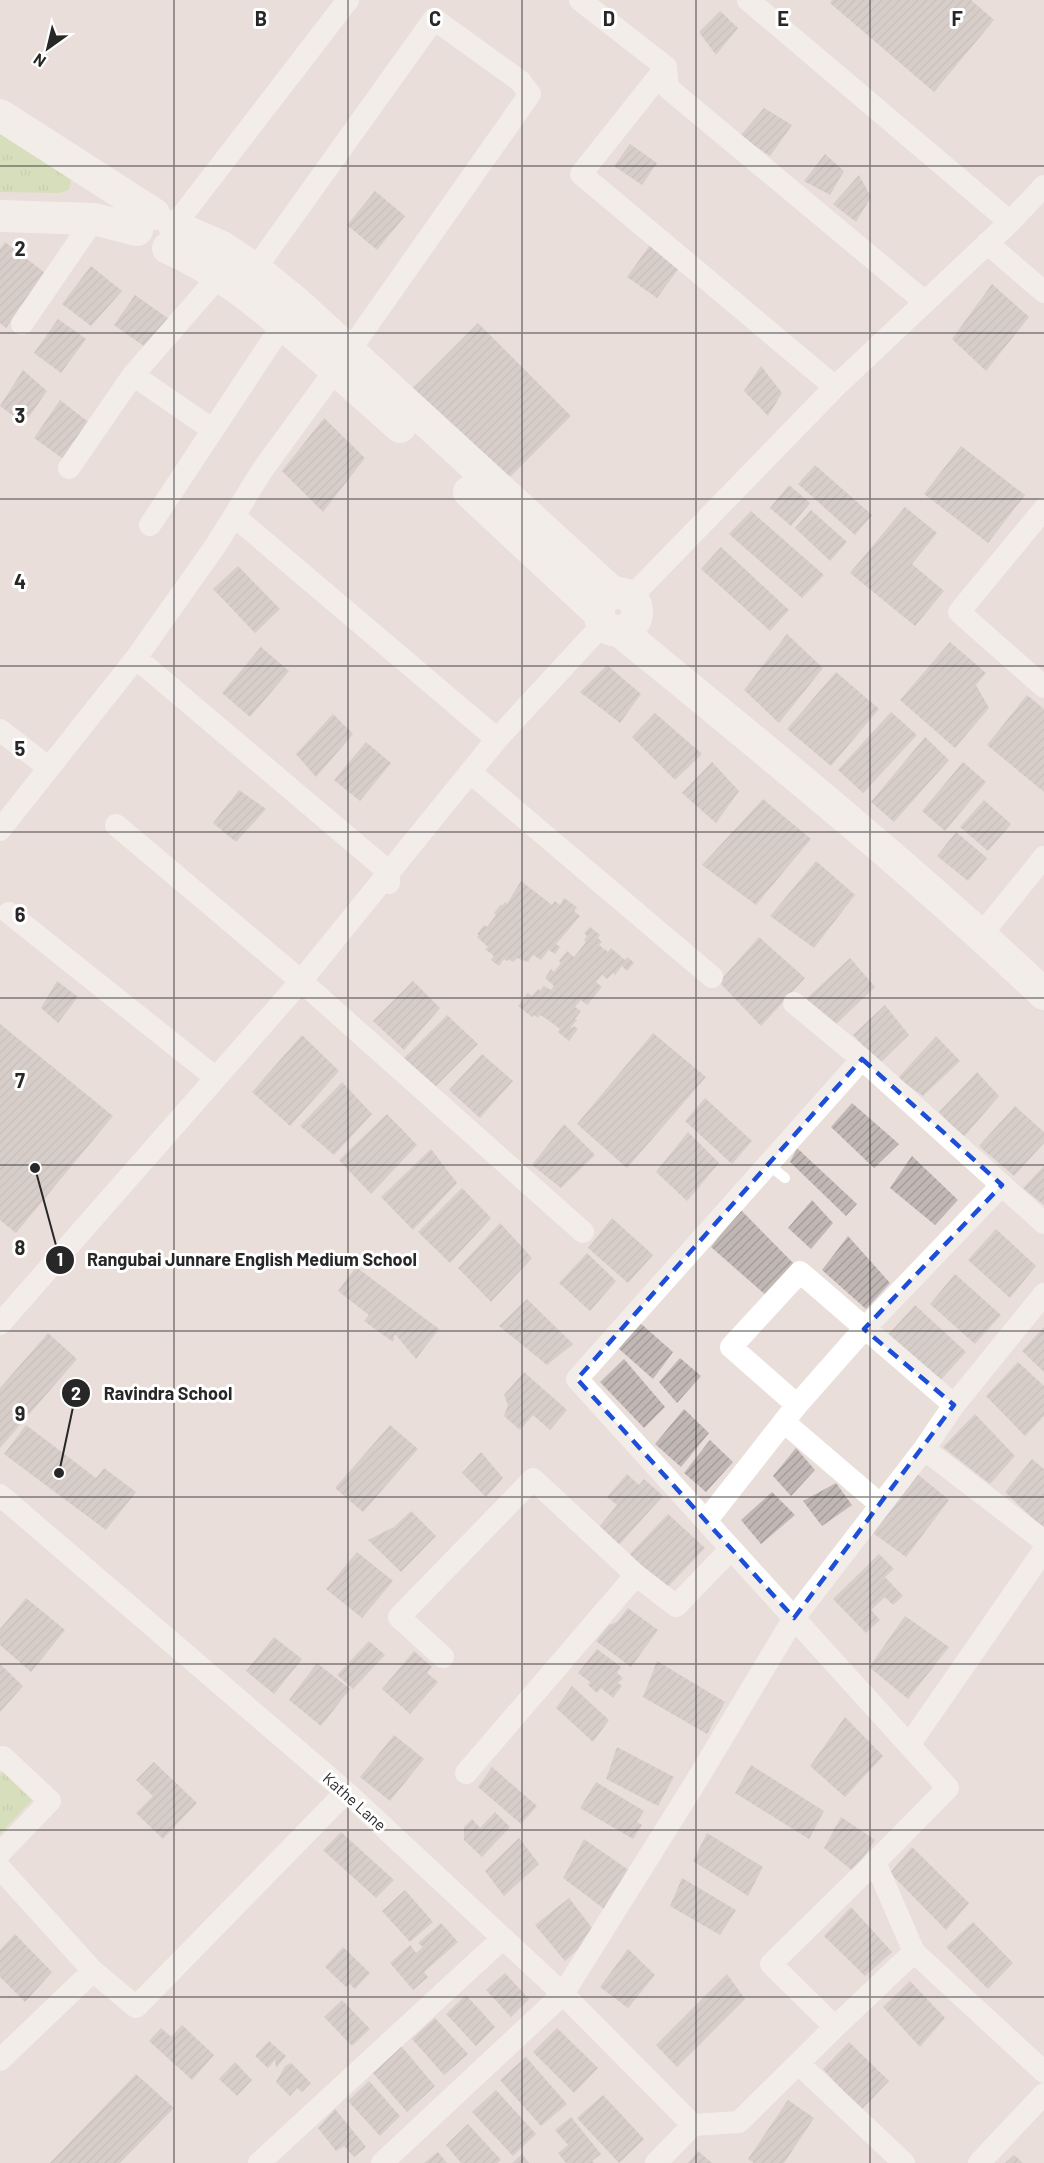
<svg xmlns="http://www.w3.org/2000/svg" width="1044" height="2163" viewBox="0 0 1044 2163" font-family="Barlow,sans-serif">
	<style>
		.grass { fill: url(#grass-tufts) }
		.building { fill: url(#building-hatch) }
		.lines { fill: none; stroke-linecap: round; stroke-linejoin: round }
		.lane { stroke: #fff; stroke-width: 10 }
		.street { stroke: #fff; stroke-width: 22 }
		.secondary { stroke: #fff; stroke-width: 32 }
		.marked { fill: none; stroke: #1d4ed8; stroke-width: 4.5; stroke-dasharray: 12 8; stroke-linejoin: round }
		.grid { fill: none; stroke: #272727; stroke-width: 1.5; stroke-opacity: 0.55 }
		.labels { text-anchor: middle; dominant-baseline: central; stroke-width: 6; stroke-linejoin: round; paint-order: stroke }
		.street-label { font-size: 16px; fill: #272727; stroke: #fff }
		.grid-label { font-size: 20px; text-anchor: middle; font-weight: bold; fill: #272727; stroke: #fff; stroke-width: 6; stroke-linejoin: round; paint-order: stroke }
		.leader { fill: none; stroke: #272727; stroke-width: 2 }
		.callout-dot { fill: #272727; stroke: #fff; stroke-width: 2 }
		.mark-label { font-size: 18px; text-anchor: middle; font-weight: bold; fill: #fff }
		.callout-label { font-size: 18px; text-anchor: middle; font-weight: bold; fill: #272727; stroke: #fff; stroke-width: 6; stroke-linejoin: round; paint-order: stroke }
	</style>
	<defs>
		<pattern id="grass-tufts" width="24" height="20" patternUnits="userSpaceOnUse" patternTransform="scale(1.5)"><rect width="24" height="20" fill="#c2de97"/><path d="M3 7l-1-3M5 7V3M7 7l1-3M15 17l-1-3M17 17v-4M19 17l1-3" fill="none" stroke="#a7be82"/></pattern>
		<pattern id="building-hatch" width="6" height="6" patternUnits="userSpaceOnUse" patternTransform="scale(1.5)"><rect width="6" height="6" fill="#c1b8b6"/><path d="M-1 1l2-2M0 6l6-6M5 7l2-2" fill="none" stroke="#a69e9c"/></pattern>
	</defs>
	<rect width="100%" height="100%" fill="#e9ded9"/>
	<path class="grass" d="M0,129L55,163L71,180L69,190L59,193L0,192Z
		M3,1772L32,1800L0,1834V1776Z"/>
	<path class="building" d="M832,0H971L994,20L934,92L830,3Z
		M720,11L738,28L716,55L699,32Z
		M764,108L792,125L770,156L740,136Z
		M630,144L657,163L642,185L614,166Z
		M825,154L844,171L830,195L804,181Z
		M859,175L871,197L856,222L833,204Z
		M375,191L405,216L377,250L347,225Z
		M5,242L45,273L6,328L0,323V249Z
		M652,242L682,264L657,298L627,277Z
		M91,266L122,291L91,326L62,304Z
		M992,284L1029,317L986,371L952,339Z
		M135,295L169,319L148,349L114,325Z
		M58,319L86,339L61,373L34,353Z
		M478,323L571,416L504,483L411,390Z
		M761,366L782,393L768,416L744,391Z
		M23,370L47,391L24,424L0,406Z
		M60,400L91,424L66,461L34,438Z
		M324,418L365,458L323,512L282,471Z
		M961,446L1025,495L988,543L924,494Z
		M815,465L872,515L855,535L798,484Z
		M789,485L810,503L791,526L770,508Z
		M905,507L937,533L912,564L944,591L915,626L850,573Z
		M811,510L847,542L830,561L795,528Z
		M751,511L824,575L802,598L729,534Z
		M721,547L789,610L770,631L701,569Z
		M238,566L280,609L255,633L213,589Z
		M787,634L823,668L779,723L744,690Z
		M950,642L986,673L976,685L989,708L955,748L900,700Z
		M261,647L289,671L250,717L222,693Z
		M607,665L641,694L620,723L580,692Z
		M836,672L879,709L831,766L787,729Z
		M1027,695L1044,709V792L987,745Z
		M891,712L917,735L863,793L838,770Z
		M655,713L702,754L675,780L632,737Z
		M333,714L353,734L316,777L296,754Z
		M925,737L949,760L894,822L871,802Z
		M366,742L391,763L360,801L334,780Z
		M712,762L739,791L716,823L682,793Z
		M963,762L986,782L945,831L922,811Z
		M239,790L266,809L236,842L213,823Z
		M763,799L811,839L756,905L702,865Z
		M984,800L1011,824L988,851L960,827Z
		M956,832L987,858L968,881L937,856Z
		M816,861L855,895L814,948L770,916Z
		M521,881L552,905L555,901L560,905L564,898L577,907L574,911L580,916L556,944L560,947L555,954L549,950L541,960L533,955L528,962L517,958L513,962L508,959L507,961L504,959L499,966L491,960L494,956L485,949L488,947L477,937L479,935L477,934L484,925L487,927L496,915L494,913L501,904L502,906L505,902L507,904Z
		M590,927L600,935L598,938L602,942L599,945L608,952L611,948L625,960L628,957L634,963L627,971L622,966L615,975L613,973L607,979L602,975L596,982L602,987L587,1005L581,1000L575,1007L581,1011L575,1019L577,1020L571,1027L572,1028L574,1026L578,1029L569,1041L558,1032L560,1029L548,1020L540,1015L538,1018L534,1015L532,1017L518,1006L528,993L532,996L538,989L540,991L544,986L551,990L554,986L545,978L551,969L554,972L561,963L559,961L567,951L574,957L586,942L584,940L587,936L584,933Z
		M759,937L805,978L761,1026L719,982Z
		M850,958L875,987L832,1028L804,1001Z
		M57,981L78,997L58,1023L41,1008Z
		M413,981L440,1008L404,1050L373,1021Z
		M885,1005L909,1035L880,1063L853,1035Z
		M447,1015L478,1044L435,1087L403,1059Z
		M0,1024L113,1116L16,1233L0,1220Z
		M653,1033L706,1077L627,1168L577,1124Z
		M302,1035L339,1071L290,1126L252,1092Z
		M936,1036L960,1061L923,1096L898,1078Z
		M482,1054L513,1081L480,1118L449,1090Z
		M977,1072L999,1096L963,1138L939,1112Z
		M342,1082L372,1114L334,1155L300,1126Z
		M705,1098L752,1141L732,1164L685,1121Z
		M852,1103L899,1144L874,1168L831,1127Z
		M1015,1106L1044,1132V1143L1014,1176L979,1146Z
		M387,1114L417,1145L371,1194L339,1160Z
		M564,1124L595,1155L561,1188L532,1165Z
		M688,1132L719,1163L687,1201L656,1172Z
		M797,1148L857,1204L846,1216L790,1162Z
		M431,1149L457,1183L413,1230L381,1197Z
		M912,1156L958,1200L935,1225L890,1188Z
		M1044,1166V1205L1023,1188Z
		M462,1188L491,1218L450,1263L418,1232Z
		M812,1200L833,1223L811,1249L788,1228Z
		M740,1209L797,1267L769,1298L711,1247Z
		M612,1218L653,1255L628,1283L588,1248Z
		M500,1223L532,1258L491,1302L458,1268Z
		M996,1229L1036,1266L1010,1298L968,1260Z
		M848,1236L890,1283L866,1309L822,1270Z
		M587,1253L616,1281L590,1311L559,1283Z
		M356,1267L439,1329L416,1359L395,1334L393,1342L364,1321L369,1315L338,1291Z
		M955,1274L1001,1315L975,1344L930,1304Z
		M527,1299L573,1344L547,1365L499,1326Z
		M915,1305L966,1352L939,1382L888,1335Z
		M639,1322L673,1352L653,1379L618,1348Z
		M1044,1327V1372L1022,1351Z
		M48,1333L77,1359L0,1448V1388Z
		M680,1358L701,1376L677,1403L659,1382Z
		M624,1359L665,1407L644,1428L600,1382Z
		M1018,1362L1044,1386V1416L1025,1436L986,1396Z
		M524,1372L567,1410L550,1430L533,1415L520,1430L504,1416L508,1405L504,1395Z
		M684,1409L709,1433L681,1467L655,1444Z
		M975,1414L1015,1456L990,1484L943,1447Z
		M26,1425L96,1478L104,1468L136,1492L106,1530L4,1454Z
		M390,1425L418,1449L363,1512L335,1488Z
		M710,1440L733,1462L706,1492L684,1473Z
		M796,1448L815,1470L791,1496L773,1476Z
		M481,1452L503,1478L486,1497L462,1473Z
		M1032,1459L1044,1469V1529L1005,1492Z
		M916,1473L949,1500L906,1557L873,1533Z
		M627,1474L639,1485L644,1479L663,1496L619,1545L599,1527L617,1505L607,1497Z
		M836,1483L852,1505L822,1526L803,1501Z
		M772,1492L795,1515L761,1544L741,1520Z
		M411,1511L436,1536L401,1572L368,1540L394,1527Z
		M668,1514L705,1548L664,1591L628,1556Z
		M357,1552L393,1581L362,1618L326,1589Z
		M879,1554L894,1569L885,1577L903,1596L893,1605L885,1597L871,1610L880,1620L866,1633L833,1599Z
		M26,1598L65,1630L31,1672L0,1645V1629Z
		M628,1608L658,1630L631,1667L596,1641L609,1625L617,1622Z
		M905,1616L949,1647L908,1699L869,1667Z
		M274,1637L302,1659L274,1694L246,1671Z
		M369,1641L385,1655L353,1689L337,1675Z
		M597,1649L621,1667L617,1673L623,1678L618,1683L622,1686L613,1698L601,1688L597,1693L588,1685L590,1682L578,1673Z
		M414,1651L432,1667L427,1673L438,1682L410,1714L382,1689Z
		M657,1661L725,1702L707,1734L643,1697Z
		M317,1663L350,1689L321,1726L289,1700Z
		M0,1664L23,1686L0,1712Z
		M572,1686L609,1720L593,1742L556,1708Z
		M845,1717L883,1756L845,1797L810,1766Z
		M394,1735L424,1759L390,1801L360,1777Z
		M617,1747L674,1777L658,1806L606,1779Z
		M154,1762L197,1803L163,1839L136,1813L153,1796L136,1780Z
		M751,1765L824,1811L809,1839L735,1793Z
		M492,1767L537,1806L521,1824L478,1787Z
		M596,1782L644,1811L637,1822L642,1825L633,1839L580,1808Z
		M495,1812L510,1827L482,1857L464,1840V1827L472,1819L480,1828Z
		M841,1817L875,1840L854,1872L824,1848Z
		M341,1832L394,1880L376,1898L323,1850Z
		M707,1833L763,1867L748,1896L693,1861Z
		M519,1838L539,1864L504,1896L485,1871Z
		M584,1839L630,1871L607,1911L563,1878Z
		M912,1847L969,1903L946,1930L890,1873Z
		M682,1878L736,1910L720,1935L670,1906Z
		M405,1890L433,1922L410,1942L382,1911Z
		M569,1898L596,1933L565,1961L535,1925Z
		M851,1907L892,1952L865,1976L824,1936Z
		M973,1922L1013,1963L988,1989L946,1947Z
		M441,1923L458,1942L424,1972L428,1977L413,1990L390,1963L410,1945L416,1953L423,1947L418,1943Z
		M15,1934L52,1972L25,2002L0,1977V1950Z
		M343,1947L370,1973L355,1989L350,1984L346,1987L325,1967Z
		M628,1949L655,1975L628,2008L600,1987Z
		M505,1973L529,1999L511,2017L486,1990Z
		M727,1974L745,1999L677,2067L656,2045Z
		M910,1981L945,2018L920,2047L883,2007Z
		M466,1995L495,2027L476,2046L446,2014Z
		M342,2000L370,2029L352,2046L324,2017Z
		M435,2018L468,2054L444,2075L412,2039Z
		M182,2025L214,2055L192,2080L149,2041L161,2028L171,2037Z
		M557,2028L598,2068L574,2093L533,2052Z
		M269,2041L286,2056L276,2068L275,2060L268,2068L255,2056Z
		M849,2042L889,2081L861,2110L823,2069Z
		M401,2046L435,2086L407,2112L372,2072Z
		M526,2057L567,2104L541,2126L500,2080Z
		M235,2062L252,2080L237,2096L219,2079Z
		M291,2063L311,2083L302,2092L297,2088L290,2096L276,2082L285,2066Z
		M136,2074L174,2108L120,2163H50Z
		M369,2081L400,2116L380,2136L348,2101Z
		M496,2090L536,2134L513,2156L472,2112Z
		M603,2095L644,2139L619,2163L577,2118Z
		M788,2100L814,2118L784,2163H754L748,2159Z
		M335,2109L366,2147L354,2157L344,2146L336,2151L318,2128Z
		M571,2117L601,2154L592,2161L594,2163H566L558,2153L568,2145L555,2130Z
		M468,2124L501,2160L497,2163H461L446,2145Z
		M698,2151L712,2163H688Z
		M438,2152L447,2163H424Z
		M522,2154L529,2163H512Z
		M1014,2155L1023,2163H1005Z"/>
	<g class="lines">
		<path class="lane" d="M769,1165L785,1178"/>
		<path class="street" d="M580,0L666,67L668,88L925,302
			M666,67L581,174L835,387
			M1010,222L1044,186
			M174,226L348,0
			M987,243L1044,292
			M22,324L94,219
			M133,375L213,430
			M69,468L133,375L220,275
			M1044,509L959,612L1044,687
			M234,516L497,739
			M150,525L283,324
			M631,597L835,387L1010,222L748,0
			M136,658L216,545L263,469L350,350L530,94L520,81L434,19L255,269
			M0,730L49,768
			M470,772L712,977
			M0,830L136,658L389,872V883
			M9,913L216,1078
			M981,935L1044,857
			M794,1003L862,1059L1044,1223
			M862,1059L577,1379L948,1788L875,1862
			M583,1232L301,981L497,739L603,624
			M0,1324L301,981L116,825
			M797,1405L864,1329L1002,1185
			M784,1422L881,1505
			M924,1449L1044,1541
			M0,1495L346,1792L563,1994L693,2125
			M706,1521L797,1405L731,1347L800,1272L954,1405
			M636,1575L676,1606L731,1549
			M443,1657L399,1617L533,1479L636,1575L466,1773
			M909,1745L1044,1550
			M0,1760L3,1757L50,1801L0,1853
			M0,1868L93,1971
			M835,2027L771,1964L875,1862L914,1952
			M0,2060L93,1971L136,2007L346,1792
			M799,2064L904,2163
			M259,2163L503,1938
			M382,2163L563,1994L695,1783L794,1618L924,1449L954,1405L1044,1294
			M656,2163L693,2125L739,2122L835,2027L914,1952L1044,2072
			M979,2163L1044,2094"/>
		<path class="secondary" d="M0,115L154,214
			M0,216L94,219L137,230
			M174,226L222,247L255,269L297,303L613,593
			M168,248C219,270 258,303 300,339C334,368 367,397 400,427
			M469,492L598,612
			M599 612a19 19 0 1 1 38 0a19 19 0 1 1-38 0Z
			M620,631C764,749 909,866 1044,994"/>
	</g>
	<path d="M0 0H1044V2163H0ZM862,1059L1002,1185L864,1329L954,1405L794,1618L577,1379Z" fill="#e9ded9" fill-opacity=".55" fill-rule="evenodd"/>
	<path class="marked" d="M862,1059L1002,1185L864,1329L954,1405L794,1618L577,1379Z"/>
	<path class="grid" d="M174,0V2163M348,0V2163M522,0V2163M696,0V2163M870,0V2163M0,166H1044M0,333H1044M0,499H1044M0,666H1044M0,832H1044M0,998H1044M0,1165H1044M0,1331H1044M0,1497H1044M0,1664H1044M0,1830H1044M0,1997H1044"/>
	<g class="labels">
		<g class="street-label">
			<text transform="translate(355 1801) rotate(42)">Kathe Lane</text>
		</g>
	</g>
	<g class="grid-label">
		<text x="261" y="26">B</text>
		<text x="435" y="26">C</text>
		<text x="609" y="26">D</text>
		<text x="783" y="26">E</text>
		<text x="957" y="26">F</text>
		<text x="20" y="256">2</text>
		<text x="20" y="423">3</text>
		<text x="20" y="589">4</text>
		<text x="20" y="756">5</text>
		<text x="20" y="922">6</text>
		<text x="20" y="1088">7</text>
		<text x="20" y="1255">8</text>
		<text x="20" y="1421">9</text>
	</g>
	<path class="leader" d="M35 1168L60 1260M59 1473L76 1393"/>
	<g class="callout-dot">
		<circle cx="35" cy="1168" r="6"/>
		<circle cx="59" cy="1473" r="6"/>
		<circle cx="60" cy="1260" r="15"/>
		<circle cx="76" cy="1393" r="15"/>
	</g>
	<g class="mark-label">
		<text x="60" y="1266">1</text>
		<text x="76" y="1400">2</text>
	</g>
	<g class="callout-label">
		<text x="252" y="1266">Rangubai Junnare English Medium School</text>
		<text x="168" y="1400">Ravindra School</text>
	</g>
	<g transform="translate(48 48) rotate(214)" stroke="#ffffff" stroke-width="4.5" paint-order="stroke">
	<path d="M0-4.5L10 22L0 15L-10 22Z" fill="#272727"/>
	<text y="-9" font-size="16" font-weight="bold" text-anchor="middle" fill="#272727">N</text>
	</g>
</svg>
